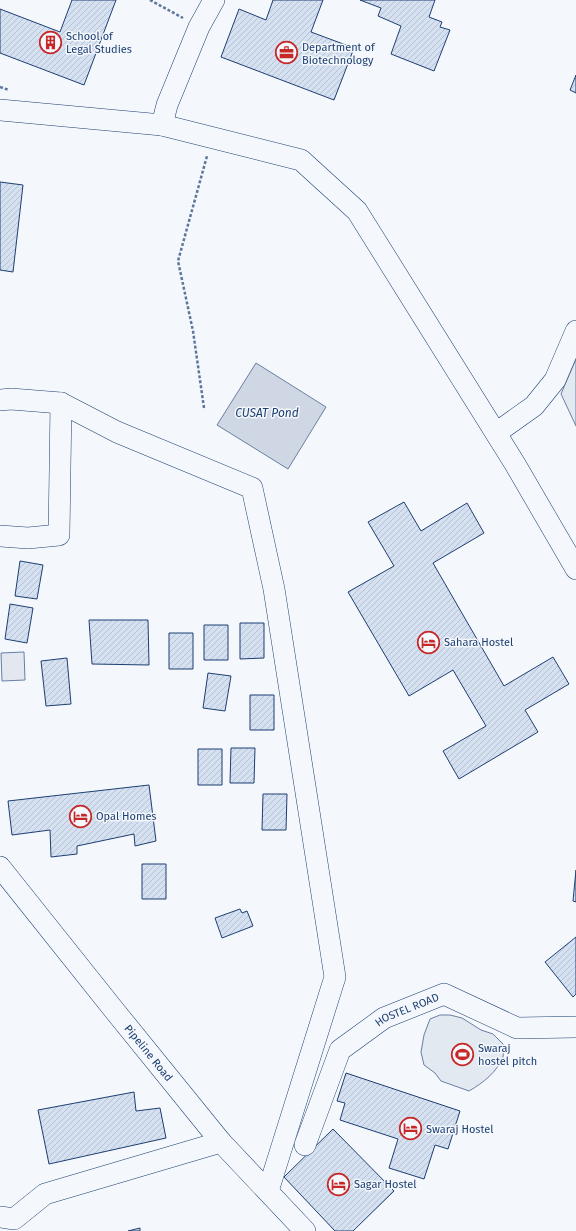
<svg xmlns="http://www.w3.org/2000/svg" width="576" height="1231" viewBox="0 0 576 1231" font-family="'Fira Sans',sans-serif">
	<style>
		.park { fill: #e3e9f0; stroke: #687fa3 }
		.parking { fill: #e3e8f0; stroke: #687fa3 }
		.water { fill: #cfd7e4; stroke: #687fa3 }
		.building { fill: url(#building-hatch); stroke: #1d3f73 }
		.lines { fill: none; stroke-linecap: round; stroke-linejoin: round }
		.minor-casing { stroke: #1d3f73; stroke-width: 22 }
		.path { stroke: #5e769c; stroke-width: 2.5; stroke-dasharray: 3 2; stroke-linecap: butt }
		.minor { stroke: #f4f7fb; stroke-width: 21 }
		.labels { text-anchor: middle; dominant-baseline: central; stroke-width: 3; stroke-linejoin: round; paint-order: stroke }
		.poi-label { font-size: 11px; fill: #1d3f73; stroke: #f4f7fb; text-anchor: start }
		.street-label { font-size: 11px; fill: #1d3f73; stroke: #f4f7fb }
		.water-label { font-size: 12px; font-style: italic; fill: #1d3f73; stroke: #f4f7fb }
	</style>
	<defs>
		<pattern id="building-hatch" width="6" height="6" patternUnits="userSpaceOnUse"><rect width="6" height="6" fill="#d5e0f0"/><path d="M-1 1l2-2M0 6l6-6M5 7l2-2" fill="none" stroke="#b6c1d1"/></pattern>
	</defs>
	<rect width="100%" height="100%" fill="#f4f7fb"/>
	<path class="park" d="M576,359V426L561,394Z
		M440,1015H450L462,1018L481,1030L493,1034L503,1044C503,1048 504,1053 503,1057C497,1072 483,1083 469,1091L441,1081L435,1073L424,1065L421,1052L424,1035L430,1019Z"/>
	<path class="parking" d="M24,652L25,680L2,681L1,653Z"/>
	<path class="water" d="M256,363L326,407L288,469L217,425Z"/>
	<path class="building" d="M72,0H116L84,85L0,53V9L60,32Z
		M273,0H323L311,32L354,48L334,100L221,57L239,9L266,20Z
		M360,0H435L429,17L442,22L440,27L450,30L434,71L391,54L401,26L378,16L381,8Z
		M576,75V93L570,90Z
		M0,182L23,185L13,272L0,270Z
		M404,502L421,531L467,503L484,533L433,563L504,686L553,657L569,684L525,710L538,732L459,779L443,751L486,726L453,670L409,696L348,592L394,566L368,522Z
		M20,561L43,565L37,599L15,596Z
		M10,604L33,608L27,643L5,639Z
		M89,620H148L149,665L92,664Z
		M240,623H264V658L240,659Z
		M204,625H228V660H204Z
		M169,633H193V669H169Z
		M67,658L71,704L46,706L41,661Z
		M208,673L231,676L225,711L203,708Z
		M250,695H274V730H250Z
		M231,748H255L254,783H230Z
		M198,749H222V785H198Z
		M149,785L156,841L135,846L134,834L77,846V854L51,857L50,830L12,835L8,801Z
		M263,794H287L286,830H262Z
		M142,864H166V899H142Z
		M576,870V902L573,901Z
		M240,909L242,913L247,911L253,926L222,938L215,918Z
		M576,937V994L573,997L545,962Z
		M346,1073L460,1111L448,1149L435,1145L424,1179L389,1168L398,1139L340,1120L345,1103L337,1101Z
		M134,1092L136,1111L160,1108L166,1138L49,1164L38,1110Z
		M333,1129L394,1191L353,1231H335L284,1177Z
		M140,1228V1231H128Z"/>
	<g class="lines">
		<defs>
			<g id="minor">
				<path d="M0,110L162,125L301,160L357,211L515,464L576,569"/>
				<path d="M162,125L167,105L199,27L214,0"/>
				<path d="M0,400L11,399L61,403L117,432L252,488L274,589L335,977L268,1191"/>
				<path d="M496,433L534,406L555,380L576,331"/>
				<path d="M0,536L28,538L59,535L61,403"/>
				<path id="s1" d="M0,867L114,1010L221,1142L305,1231"/>
				<path id="s2" d="M305,1145L340,1050L384,1018L444,994L517,1028L576,1027"/>
				<path d="M0,1217L14,1219L45,1194L221,1142"/>
			</g>
		</defs>
		<use href="#minor" class="minor-casing"/>
		<path class="path" d="M150,0L183,18
			M0,87L9,90
			M204,408L193,331L178,261L207,156"/>
		<use href="#minor" class="minor"/>
	</g>
	<defs>
		<symbol id="building-ring" viewBox="-11 -11 22 22"><circle r="9.5" fill="#f4f7fb" stroke="#c62828" stroke-width="1.5"/><path d="M-4-6H4V6H1V3H-1V6H-4ZM-2.5-4.3h1.7v1.8h-1.7ZM.8-4.3h1.7v1.8H.8ZM-2.5-1h1.7V.8h-1.7ZM.8-1h1.7V.8H.8Z" fill="#c62828"/></symbol>
		<symbol id="office-ring" viewBox="-11 -11 22 22"><circle r="9.5" fill="#f4f7fb" stroke="#c62828" stroke-width="1.5"/><path d="M-6-3h4V-5.5h4V-3h4V5H-6ZM-1-4.5V-3h2v-1.5ZM-6 0V1H6V0Z" fill="#c62828"/></symbol>
		<symbol id="hotel-ring" viewBox="-11 -11 22 22"><circle r="9.5" fill="#f4f7fb" stroke="#c62828" stroke-width="1.5"/><path d="M-6-4.5h1.5V1H6V5H4.5V3h-9V5H-6ZM-4 0a1.8 1.8 0 1 1 3.6 0ZM.5 0V-2.5h3Q6-2.5 6 0Z" fill="#c62828"/></symbol>
		<symbol id="stadium-ring" viewBox="-11 -11 22 22"><circle r="9.5" fill="#f4f7fb" stroke="#c62828" stroke-width="1.5"/><path d="M0-5a6.5 5 0 1 0 0 10a6.5 5 0 1 0 0-10ZM-3.5-1.8h7v3.6h-7Z" fill="#c62828"/></symbol>
	</defs>
	<g fill-rule="evenodd">
		<use href="#building-ring" x="38" y="30" width="25" height="25"/>
		<use href="#office-ring" x="274" y="40" width="25" height="25"/>
		<use href="#hotel-ring" x="416" y="630" width="25" height="25"/>
		<use href="#hotel-ring" x="68" y="804" width="25" height="25"/>
		<use href="#stadium-ring" x="450" y="1042" width="25" height="25"/>
		<use href="#hotel-ring" x="398" y="1116" width="25" height="25"/>
		<use href="#hotel-ring" x="326" y="1172" width="25" height="25"/>
	</g>
	<g class="labels">
		<g class="poi-label">
			<text x="66" y="36">School of<tspan x="66" dy="13">Legal Studies</tspan></text>
			<text x="302" y="47">Department of<tspan x="302" dy="13">Biotechnology</tspan></text>
			<text x="444" y="642">Sahara Hostel</text>
			<text x="96" y="816">Opal Homes</text>
			<text x="478" y="1048">Swaraj<tspan x="478" dy="13">hostel pitch</tspan></text>
			<text x="426" y="1129">Swaraj Hostel</text>
			<text x="354" y="1184">Sagar Hostel</text>
		</g>
		<g class="street-label">
			<text stroke="none"><textPath href="#s2" startOffset="180">HOSTEL ROAD</textPath></text>
			<text stroke="none"><textPath href="#s1" startOffset="238">Pipeline Road</textPath></text>
		</g>
		<g class="water-label">
			<text x="267" y="413">CUSAT Pond</text>
		</g>
	</g>
</svg>
